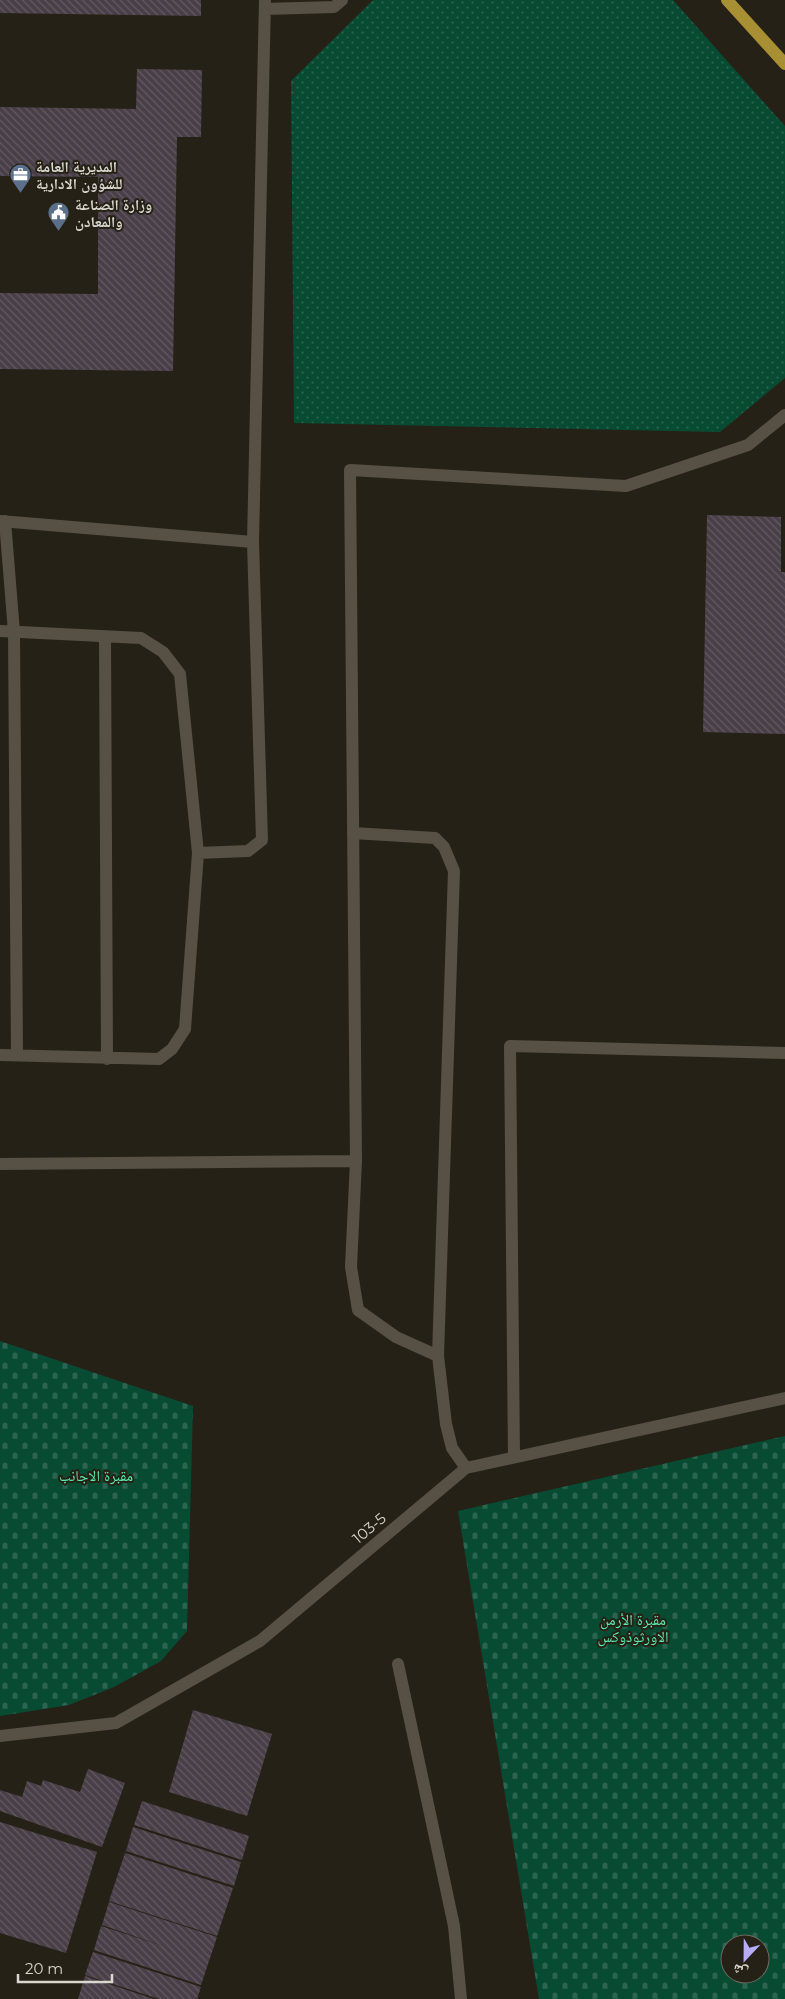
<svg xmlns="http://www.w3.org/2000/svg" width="785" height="1999" viewBox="0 0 785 1999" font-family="Montserrat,'Noto Naskh Arabic',sans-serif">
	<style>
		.grass { fill: url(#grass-dots) }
		.cemetery { fill: url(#cemetery-stones); fill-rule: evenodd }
		.building { fill: url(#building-back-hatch) }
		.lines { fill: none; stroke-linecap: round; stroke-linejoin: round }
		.minor { stroke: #575145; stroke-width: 12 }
		.major { stroke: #a88f33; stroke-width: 12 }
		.labels { text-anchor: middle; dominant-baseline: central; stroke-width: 4; stroke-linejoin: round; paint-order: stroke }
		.poi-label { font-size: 15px; font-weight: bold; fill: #dad7cf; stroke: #262116; text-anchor: start }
		.park-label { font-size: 15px; fill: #5cebae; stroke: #262116 }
		.street-label { font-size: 15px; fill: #dad7cf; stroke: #262116 }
	</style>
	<defs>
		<pattern id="grass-dots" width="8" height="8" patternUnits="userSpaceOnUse" patternTransform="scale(1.25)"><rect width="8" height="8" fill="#074b33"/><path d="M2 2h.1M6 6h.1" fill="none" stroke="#2b6450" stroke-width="1.8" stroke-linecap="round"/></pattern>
		<pattern id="cemetery-stones" width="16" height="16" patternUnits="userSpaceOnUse" patternTransform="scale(1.25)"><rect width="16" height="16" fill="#074b33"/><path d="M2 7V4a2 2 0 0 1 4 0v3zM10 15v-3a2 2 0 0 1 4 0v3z" fill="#2b6450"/></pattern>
		<pattern id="building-back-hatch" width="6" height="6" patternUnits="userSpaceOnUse" patternTransform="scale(1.25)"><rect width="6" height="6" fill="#493f48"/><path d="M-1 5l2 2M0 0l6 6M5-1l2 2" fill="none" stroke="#635a61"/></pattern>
	</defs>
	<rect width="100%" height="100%" fill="#262116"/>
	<path class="grass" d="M373,0H673L785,126V378L720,432L294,423L291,81Z"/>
	<path class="cemetery" d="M0,1341L193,1406L187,1631L161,1661L114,1687L69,1705L0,1716Z
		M785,1436V1999H539L458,1511ZM730,1944H760V1974H730Z"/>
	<path class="building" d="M0,0H201V16L0,13Z
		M137,69L202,70L201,137H177L173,371L0,369V293L98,294V177L0,176V107L136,109Z
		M707,515L781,517V572H785V734L703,732Z
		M193,1710L272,1734L247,1816L169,1792Z
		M88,1769L125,1783L102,1847L0,1811V1790L22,1797L27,1781L41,1786L43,1780L80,1792Z
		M142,1801L249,1836L242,1860L134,1825Z
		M0,1822L97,1852L66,1953L0,1933Z
		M133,1827L241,1862L234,1886L126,1851Z
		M125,1853L233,1888L217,1936L109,1901Z
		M109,1902L217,1937L201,1985L94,1950L101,1926L166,1947L102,1925Z
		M93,1952L201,1987L197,1999H159L85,1975Z
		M85,1976L154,1999H78Z"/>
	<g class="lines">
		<path class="minor" d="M265,9L334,7L342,0
			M0,521L253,542
			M5,521L14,632L17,1055
			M0,631L141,638L163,652L180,674L198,853L185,1029L172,1049L159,1059L0,1055
			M105,637L107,1059
			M353,833L435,838L444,847L454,871L438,1356
			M198,853L248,851L262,840L253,542L265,0
			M0,1164L356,1161
			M514,1457L510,1046L785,1053
			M466,1468L452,1448L446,1424L438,1356L396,1337L358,1310L351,1267L356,1161L350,470L626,486L748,445L785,415
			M398,1664L454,1926L461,1999
			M0,1736L116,1723L260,1641L466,1468L785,1398"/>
		<path class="major" d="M727,0L785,64"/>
	</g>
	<defs>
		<symbol id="office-pin" viewBox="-11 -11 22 30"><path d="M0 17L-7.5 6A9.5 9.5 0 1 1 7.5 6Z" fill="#5c6f8a" stroke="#262116"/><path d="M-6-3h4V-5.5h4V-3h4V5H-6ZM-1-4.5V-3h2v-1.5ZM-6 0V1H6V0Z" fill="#fff"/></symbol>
		<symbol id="civic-pin" viewBox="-11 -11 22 30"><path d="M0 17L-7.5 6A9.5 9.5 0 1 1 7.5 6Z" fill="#5c6f8a" stroke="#262116"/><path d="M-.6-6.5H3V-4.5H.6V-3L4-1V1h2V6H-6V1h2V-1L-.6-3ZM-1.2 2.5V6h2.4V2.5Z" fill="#fff"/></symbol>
	</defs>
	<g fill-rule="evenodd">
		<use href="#office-pin" x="8" y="162" width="25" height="34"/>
		<use href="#civic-pin" x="46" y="200" width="25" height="34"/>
	</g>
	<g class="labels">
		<g class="poi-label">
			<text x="36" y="166">المديرية العامة<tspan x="36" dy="17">للشؤون الادارية</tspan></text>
			<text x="75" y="204">وزارة الصناعة<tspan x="75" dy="17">والمعادن</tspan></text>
		</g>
		<g class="park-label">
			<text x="96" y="1475">مقبرة الاجانب</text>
			<text x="633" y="1619">مقبرة الأرمن<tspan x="633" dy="17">الاورثوذوكس</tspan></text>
		</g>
		<g class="street-label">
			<text transform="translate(369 1528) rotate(-40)">103-5</text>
		</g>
	</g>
	<g transform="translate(745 1959) rotate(202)"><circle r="24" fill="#262116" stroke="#6e6a60"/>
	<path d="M0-4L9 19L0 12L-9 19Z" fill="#b6acf8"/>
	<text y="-8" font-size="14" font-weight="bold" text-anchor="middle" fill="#dad7cf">ش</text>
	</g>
	<path d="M18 1974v8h94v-8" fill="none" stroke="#dad7cf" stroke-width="2.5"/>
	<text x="25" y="1974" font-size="15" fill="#dad7cf" stroke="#262116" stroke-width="4" paint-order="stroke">20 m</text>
</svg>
